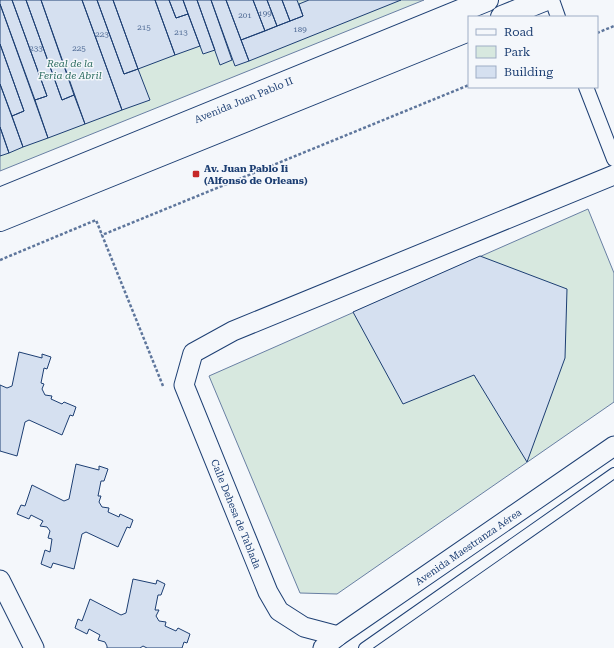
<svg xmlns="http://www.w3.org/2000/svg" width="614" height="648" viewBox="0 0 614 648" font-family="'Roboto Serif',serif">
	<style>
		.green { fill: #d7e8df; stroke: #687fa3 }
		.building { fill: #d5e0f0; stroke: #1d3f73 }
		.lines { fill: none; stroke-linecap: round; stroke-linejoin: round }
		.service-casing { stroke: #1d3f73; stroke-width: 12 }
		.pedestrian-casing { stroke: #1d3f73; stroke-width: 16 }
		.minor-casing { stroke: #1d3f73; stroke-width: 21 }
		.primary-casing { stroke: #1d3f73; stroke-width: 24 }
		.path { stroke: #5e769c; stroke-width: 2.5; stroke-dasharray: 3 2; stroke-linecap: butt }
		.service { stroke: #f4f7fb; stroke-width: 10 }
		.pedestrian { stroke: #f4f7fb; stroke-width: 14 }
		.minor { stroke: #f4f7fb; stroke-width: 19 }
		.primary { stroke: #f4f7fb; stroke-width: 22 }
		.poi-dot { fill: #c62828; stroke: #f4f7fb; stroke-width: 1.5 }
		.labels { text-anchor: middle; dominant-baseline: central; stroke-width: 3; stroke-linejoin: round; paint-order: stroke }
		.number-label { font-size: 8px; fill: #4b6792 }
		.park-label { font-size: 10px; font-style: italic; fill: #2c6c60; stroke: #f4f7fb }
		.street-label { font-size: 10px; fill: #1d3f73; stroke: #f4f7fb }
		.poi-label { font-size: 10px; font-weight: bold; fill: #1d3f73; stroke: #f4f7fb; text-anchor: start }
	</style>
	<rect width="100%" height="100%" fill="#f4f7fb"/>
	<path class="green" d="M0,0H424L0,171Z
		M588,209L614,273V402L337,594L300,593L209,376Z"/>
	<path class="building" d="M0,0H12L47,96L35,100L0,4Z
		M12,0H26L62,100L74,95L85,124L48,138L35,100L47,96Z
		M26,0H41L74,95L62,100Z
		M41,0H82L122,110L85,124Z
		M82,0H97L124,74L138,69L150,100L122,110Z
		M97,0H113L138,69L124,74Z
		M113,0H155L175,55L138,69Z
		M155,0H169L176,18L188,14L200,46L175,55Z
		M169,0H183L188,14L176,18Z
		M183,0H197L215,50L203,54Z
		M197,0H211L232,60L220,65Z
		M211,0H226L249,61L235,66Z
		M226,0H253L265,31L241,40Z
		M253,0H267L277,26L265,31Z
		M267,0H282L290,21L277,26Z
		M282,0H297L303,16L290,21Z
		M309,0H401L249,61L241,40L303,16L299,4Z
		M0,4L48,138L23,147L12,116L24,111L0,44Z
		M0,44L24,111L12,116L0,84Z
		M0,84L23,147L9,153L0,127Z
		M0,127L9,153L0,156Z
		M480,256L567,289L565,358L527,462L474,375L403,404L353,312Z
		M19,352L42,358V354L51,357L47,369L44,368L41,383L44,384L42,389L45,395L52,396L51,399L62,404L64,402L76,407L73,416L70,415L62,435L29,420L25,422L17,456L0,451V385L7,388L12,386Z
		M76,464L99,470V466L108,469L104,481H101L98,496H101L99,502L102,507L109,508L108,512L119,517L120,514L133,520L130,528L127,527L118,547L86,532L82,534L74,569L53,563L51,568L41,564L45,550L50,552L52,539L48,538L50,531L47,527L40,526L43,521L31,515L29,519L17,514L21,505L25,506L32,485L64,501L69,499Z
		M133,579L156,584L157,580L165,584L161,595H158L155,610H159L156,616L159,621L166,622L165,626L176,631L178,628L190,634L187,643L184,642L182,648H147L143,646L140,648H107V646L105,642L98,640L100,635L89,629L87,634L75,628L78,619L82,621L90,599L121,615L126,613Z"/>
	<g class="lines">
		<defs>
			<path id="service" d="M364,648L614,473"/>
			<path id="pedestrian" d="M552,0L558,17
				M586,87L614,159"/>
			<g id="minor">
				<path d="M0,580L34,648"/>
				<path d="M338,636L304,627L279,611L268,592L184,385L193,353L233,331L614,175"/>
				<path id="s1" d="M323,648L338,636L614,446"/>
			</g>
			<g id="primary">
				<path d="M502,17L544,0"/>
				<path id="s2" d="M0,199L487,0"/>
				<path d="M0,220L469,30"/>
			</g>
		</defs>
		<use href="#service" class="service-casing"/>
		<use href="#pedestrian" class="pedestrian-casing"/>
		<use href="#minor" class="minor-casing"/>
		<use href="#primary" class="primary-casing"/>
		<path class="path" d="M597,33L614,26
			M0,260L96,220L102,235
			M163,386L102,235L469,85"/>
		<use href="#service" class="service"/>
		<use href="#pedestrian" class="pedestrian"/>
		<use href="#minor" class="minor"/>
		<use href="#primary" class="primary"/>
	</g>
	<rect class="poi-dot" x="192" y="170" width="8" height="8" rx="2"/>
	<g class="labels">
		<g class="number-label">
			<text x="265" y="13">199</text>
			<text x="245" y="15">201</text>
			<text x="144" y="27">215</text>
			<text x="300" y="29">189</text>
			<text x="181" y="32">213</text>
			<text x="102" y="34">223</text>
			<text x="36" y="48">233</text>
			<text x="79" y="48">225</text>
		</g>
		<g class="park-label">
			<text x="70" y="63">Real de la<tspan x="70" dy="12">Feria de Abril</tspan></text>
		</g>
		<g class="street-label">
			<text stroke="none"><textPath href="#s2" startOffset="263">Avenida Juan Pablo II</textPath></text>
			<text transform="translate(236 514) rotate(68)">Calle Dehesa de Tablada</text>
			<text stroke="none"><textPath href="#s1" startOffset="177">Avenida Maestranza Aérea</textPath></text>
		</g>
		<g class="poi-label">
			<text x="204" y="168">Av. Juan Pablo Ii<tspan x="204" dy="12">(Alfonso de Orleans)</tspan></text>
		</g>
	</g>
	<rect x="468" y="16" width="130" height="72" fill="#f4f7fb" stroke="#9eadc5"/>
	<rect x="476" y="29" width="20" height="6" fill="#f4f7fb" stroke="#9eadc5"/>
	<text x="504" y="36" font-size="12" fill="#1d3f73">Road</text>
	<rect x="476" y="46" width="20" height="12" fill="#d7e8df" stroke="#9eadc5"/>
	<text x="504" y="56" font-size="12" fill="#1d3f73">Park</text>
	<rect x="476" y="66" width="20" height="12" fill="#d5e0f0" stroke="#9eadc5"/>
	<text x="504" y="76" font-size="12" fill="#1d3f73">Building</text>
</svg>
